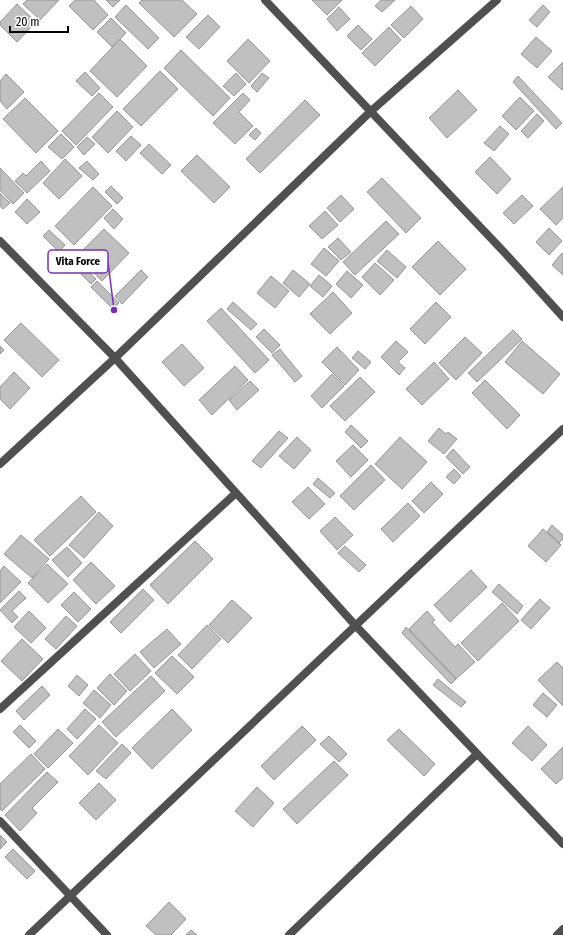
<svg xmlns="http://www.w3.org/2000/svg" width="563" height="935" viewBox="0 0 563 935" font-family="'Fira Sans Condensed',sans-serif">
	<style>
		.building { fill: #c0c0c0; stroke: #949494 }
		.lines { fill: none; stroke-linecap: round; stroke-linejoin: round }
		.minor { stroke: #505050; stroke-width: 8 }
		.leader { fill: none; stroke: #7b2cbf; stroke-width: 1.5 }
		.callout-dot { fill: #7b2cbf; stroke: #fff; stroke-width: 1.5 }
		.callout { fill: #fff; stroke: #7b2cbf; stroke-width: 1.5 }
		.callout-label { font-size: 11px; text-anchor: middle; font-weight: bold; fill: #000 }
	</style>
	<rect width="100%" height="100%" fill="#fff"/>
	<path class="building" d="M27,0H59L40,20L23,4Z
		M75,0H94L108,15L93,30L69,6Z
		M106,0H120L113,7Z
		M142,0H182L197,14L174,37L139,3Z
		M312,0H342L327,15Z
		M381,0H395L382,12L375,6Z
		M17,4L36,22L17,42L0,25V22Z
		M126,5L159,38L148,49L115,17Z
		M543,5L550,12L537,27L529,20Z
		M411,6L423,19L404,38L391,25Z
		M339,7L350,19L337,31L327,19Z
		M208,15L220,27L199,49L186,37Z
		M111,18L126,33L112,47L97,32Z
		M358,25L372,39L361,50L347,36Z
		M389,27L401,40L375,66L362,53Z
		M536,37L552,51L537,68L521,54Z
		M120,39L147,66L117,97L90,71Z
		M248,39L270,61L249,83L227,61Z
		M181,50L230,98L213,116L164,68Z
		M563,62V89L562,90L548,77Z
		M160,71L178,89L141,126L123,109Z
		M85,72L100,88L92,96L76,81Z
		M236,73L246,84L234,96L223,86Z
		M262,73L269,78L257,92L251,86Z
		M6,74L24,92L7,109L0,101V81Z
		M518,76L562,123L556,129L513,82Z
		M458,90L477,110L447,138L429,118Z
		M99,93L113,107L76,145L62,131Z
		M243,93L250,100L239,112L253,126L235,144L213,123Z
		M520,97L534,111L516,130L502,116Z
		M25,98L58,131L36,153L3,119Z
		M305,100L320,115L260,173L246,159Z
		M117,111L133,127L108,153L92,137Z
		M537,114L544,121L528,138L521,131Z
		M500,126L509,134L494,151L484,143Z
		M256,128L261,133L255,140L249,135Z
		M61,134L74,147L62,159L48,147Z
		M131,136L141,145L126,161L116,151Z
		M87,137L95,144L84,155L77,147Z
		M149,144L171,165L162,174L140,153Z
		M197,155L230,187L214,203L181,171Z
		M490,157L511,179L497,194L475,172Z
		M65,159L82,176L59,199L43,183Z
		M41,161L50,171L27,193L15,181L23,173L26,176Z
		M87,161L99,174L93,180L79,168Z
		M0,168L24,193L13,204L0,190Z
		M382,178L421,218L406,233L367,192Z
		M111,186L123,198L117,204L105,192Z
		M93,187L112,206L74,245L55,226Z
		M563,187V218L556,225L540,209Z
		M0,193L10,203L3,209L0,206Z
		M341,195L354,209L340,222L327,208Z
		M522,195L533,206L514,224L503,213Z
		M27,199L40,212L27,224L15,212Z
		M113,209L123,219L114,229L104,218Z
		M325,211L338,225L322,239L309,226Z
		M386,221L399,234L355,275L343,262Z
		M549,228L562,241L549,255L536,242Z
		M104,229L129,253L102,281L77,256Z
		M49,230L65,245L59,252L43,236Z
		M338,238L351,252L341,260L328,247Z
		M438,241L466,269L440,295L412,267Z
		M324,248L339,261L326,276L311,264Z
		M387,250L406,267L397,278L377,261Z
		M562,253L563,254V275L552,265Z
		M74,258L96,279L91,284L70,263Z
		M375,263L394,280L380,295L362,277Z
		M141,270L148,277L122,304L115,296Z
		M293,270L310,284L299,297L283,283Z
		M347,271L363,285L351,298L336,284Z
		M319,275L332,286L323,297L310,286Z
		M271,276L289,291L275,308L257,293Z
		M97,281L119,303L113,309L91,287Z
		M333,292L352,313L330,334L310,314Z
		M233,302L257,324L251,330L227,309Z
		M436,302L451,317L425,344L410,329Z
		M221,308L269,360L255,373L207,321Z
		M21,323L59,360L42,377L4,340Z
		M264,329L280,345L272,353L256,337Z
		M513,330L522,339L477,382L468,373Z
		M465,337L482,353L456,380L439,363Z
		M396,341L408,352L398,362L405,368L399,375L381,357Z
		M522,341L560,374L543,394L505,362Z
		M182,344L204,368L184,386L162,362Z
		M0,346L4,350L0,354Z
		M337,347L359,370L345,385L322,362Z
		M280,349L302,376L295,382L272,355Z
		M358,351L371,362L365,369L352,358Z
		M434,362L449,379L422,405L406,389Z
		M235,366L248,380L212,415L199,400Z
		M14,372L30,388L10,409L0,399V387Z
		M332,374L344,386L322,408L311,396Z
		M360,377L375,392L345,421L330,406Z
		M485,380L520,415L507,429L472,393Z
		M250,381L259,390L237,410L229,400Z
		M351,425L368,441L361,448L345,432Z
		M439,428L446,434L448,432L457,439L444,454L428,441Z
		M279,431L288,438L261,468L252,461Z
		M297,437L311,450L294,469L279,456Z
		M400,437L427,462L402,489L375,464Z
		M353,445L368,460L351,477L336,461Z
		M453,449L470,467L463,474L446,457Z
		M371,465L385,480L354,510L340,496Z
		M454,469L461,476L454,484L446,477Z
		M318,478L335,493L330,498L313,484Z
		M431,482L443,494L424,513L412,501Z
		M308,487L325,504L309,519L292,502Z
		M81,496L96,512L50,556L34,540Z
		M408,503L420,516L393,542L381,529Z
		M99,512L113,526L84,558L69,545Z
		M335,517L353,535L337,550L320,531Z
		M552,525L563,535V539L559,543L547,532Z
		M543,529L561,545L546,562L528,546Z
		M21,535L49,559L32,578L4,554Z
		M195,541L213,559L168,604L150,585Z
		M345,546L366,565L359,572L338,553Z
		M67,547L82,563L68,577L52,560Z
		M91,562L115,586L96,604L73,580Z
		M47,564L68,584L48,603L28,583Z
		M4,566L21,582L0,603V571Z
		M471,570L487,587L450,622L434,605Z
		M499,584L523,606L517,614L492,592Z
		M143,589L154,600L121,633L110,622Z
		M19,591L26,598L12,611L18,617L12,623L0,610Z
		M74,592L91,609L78,622L61,605Z
		M540,599L550,608L531,629L521,620Z
		M232,600L252,618L228,643L209,625Z
		M502,603L519,621L478,661L461,643Z
		M29,611L46,628L31,643L14,627Z
		M427,611L435,620L432,622L455,647L458,644L475,662L456,679L409,629Z
		M66,616L77,626L56,649L45,639Z
		M207,625L221,639L192,669L178,655Z
		M406,627L456,679L451,684L402,633Z
		M167,629L181,644L154,668L140,652Z
		M22,639L43,659L22,681L1,661Z
		M135,654L151,671L130,691L114,674Z
		M172,656L194,677L177,694L155,673Z
		M557,662L563,668V706L538,680Z
		M110,674L127,691L114,705L97,688Z
		M77,675L88,685L79,696L68,686Z
		M151,676L165,691L116,737L102,722Z
		M438,679L466,702L461,707L433,685Z
		M42,686L50,695L24,720L16,711Z
		M94,690L111,705L100,718L83,703Z
		M543,693L557,705L547,717L533,705Z
		M85,709L96,719L77,739L67,729Z
		M172,709L192,730L152,769L132,748Z
		M20,725L36,741L29,748L13,732Z
		M99,725L118,743L88,775L69,756Z
		M302,726L316,740L274,780L261,766Z
		M528,726L547,745L532,761L512,743Z
		M58,729L73,743L48,768L34,754Z
		M399,729L435,764L424,776L387,740Z
		M329,736L347,754L339,762L320,744Z
		M122,744L131,753L106,779L96,771Z
		M563,747V778L556,784L541,769Z
		M31,754L45,769L2,811L0,809V784Z
		M334,761L348,775L297,824L283,809Z
		M47,772L58,782L32,808L37,813L20,831L5,815Z
		M99,783L116,800L96,820L79,803Z
		M257,787L274,803L253,827L235,811Z
		M0,835L7,842L0,849Z
		M13,849L35,871L27,879L5,857Z
		M169,902L186,919L171,935H156L146,926Z
		M191,930L197,935H186Z"/>
	<g class="lines">
		<path class="minor" d="M265,0L504,252L563,317
			M0,241L115,358L355,625L563,844
			M0,464L115,358L370,112L497,0
			M0,709L236,493
			M0,821L107,935
			M29,935L563,429
			M289,935L477,754
			M557,935L563,929"/>
	</g>
	<path class="leader" d="M114 310L108 262"/>
	<circle class="callout-dot" cx="114" cy="310" r="4"/>
	<rect class="callout" x="48" y="250" width="60" height="23" rx="4"/>
	<g class="callout-label">
		<text x="78" y="265">Vita Force</text>
	</g>
	<path d="M10 26v6h58v-6" fill="none" stroke="#000000" stroke-width="2"/>
	<text x="16" y="26" font-size="12" fill="#000000" stroke="#ffffff" stroke-width="3" paint-order="stroke">20 m</text>
</svg>
